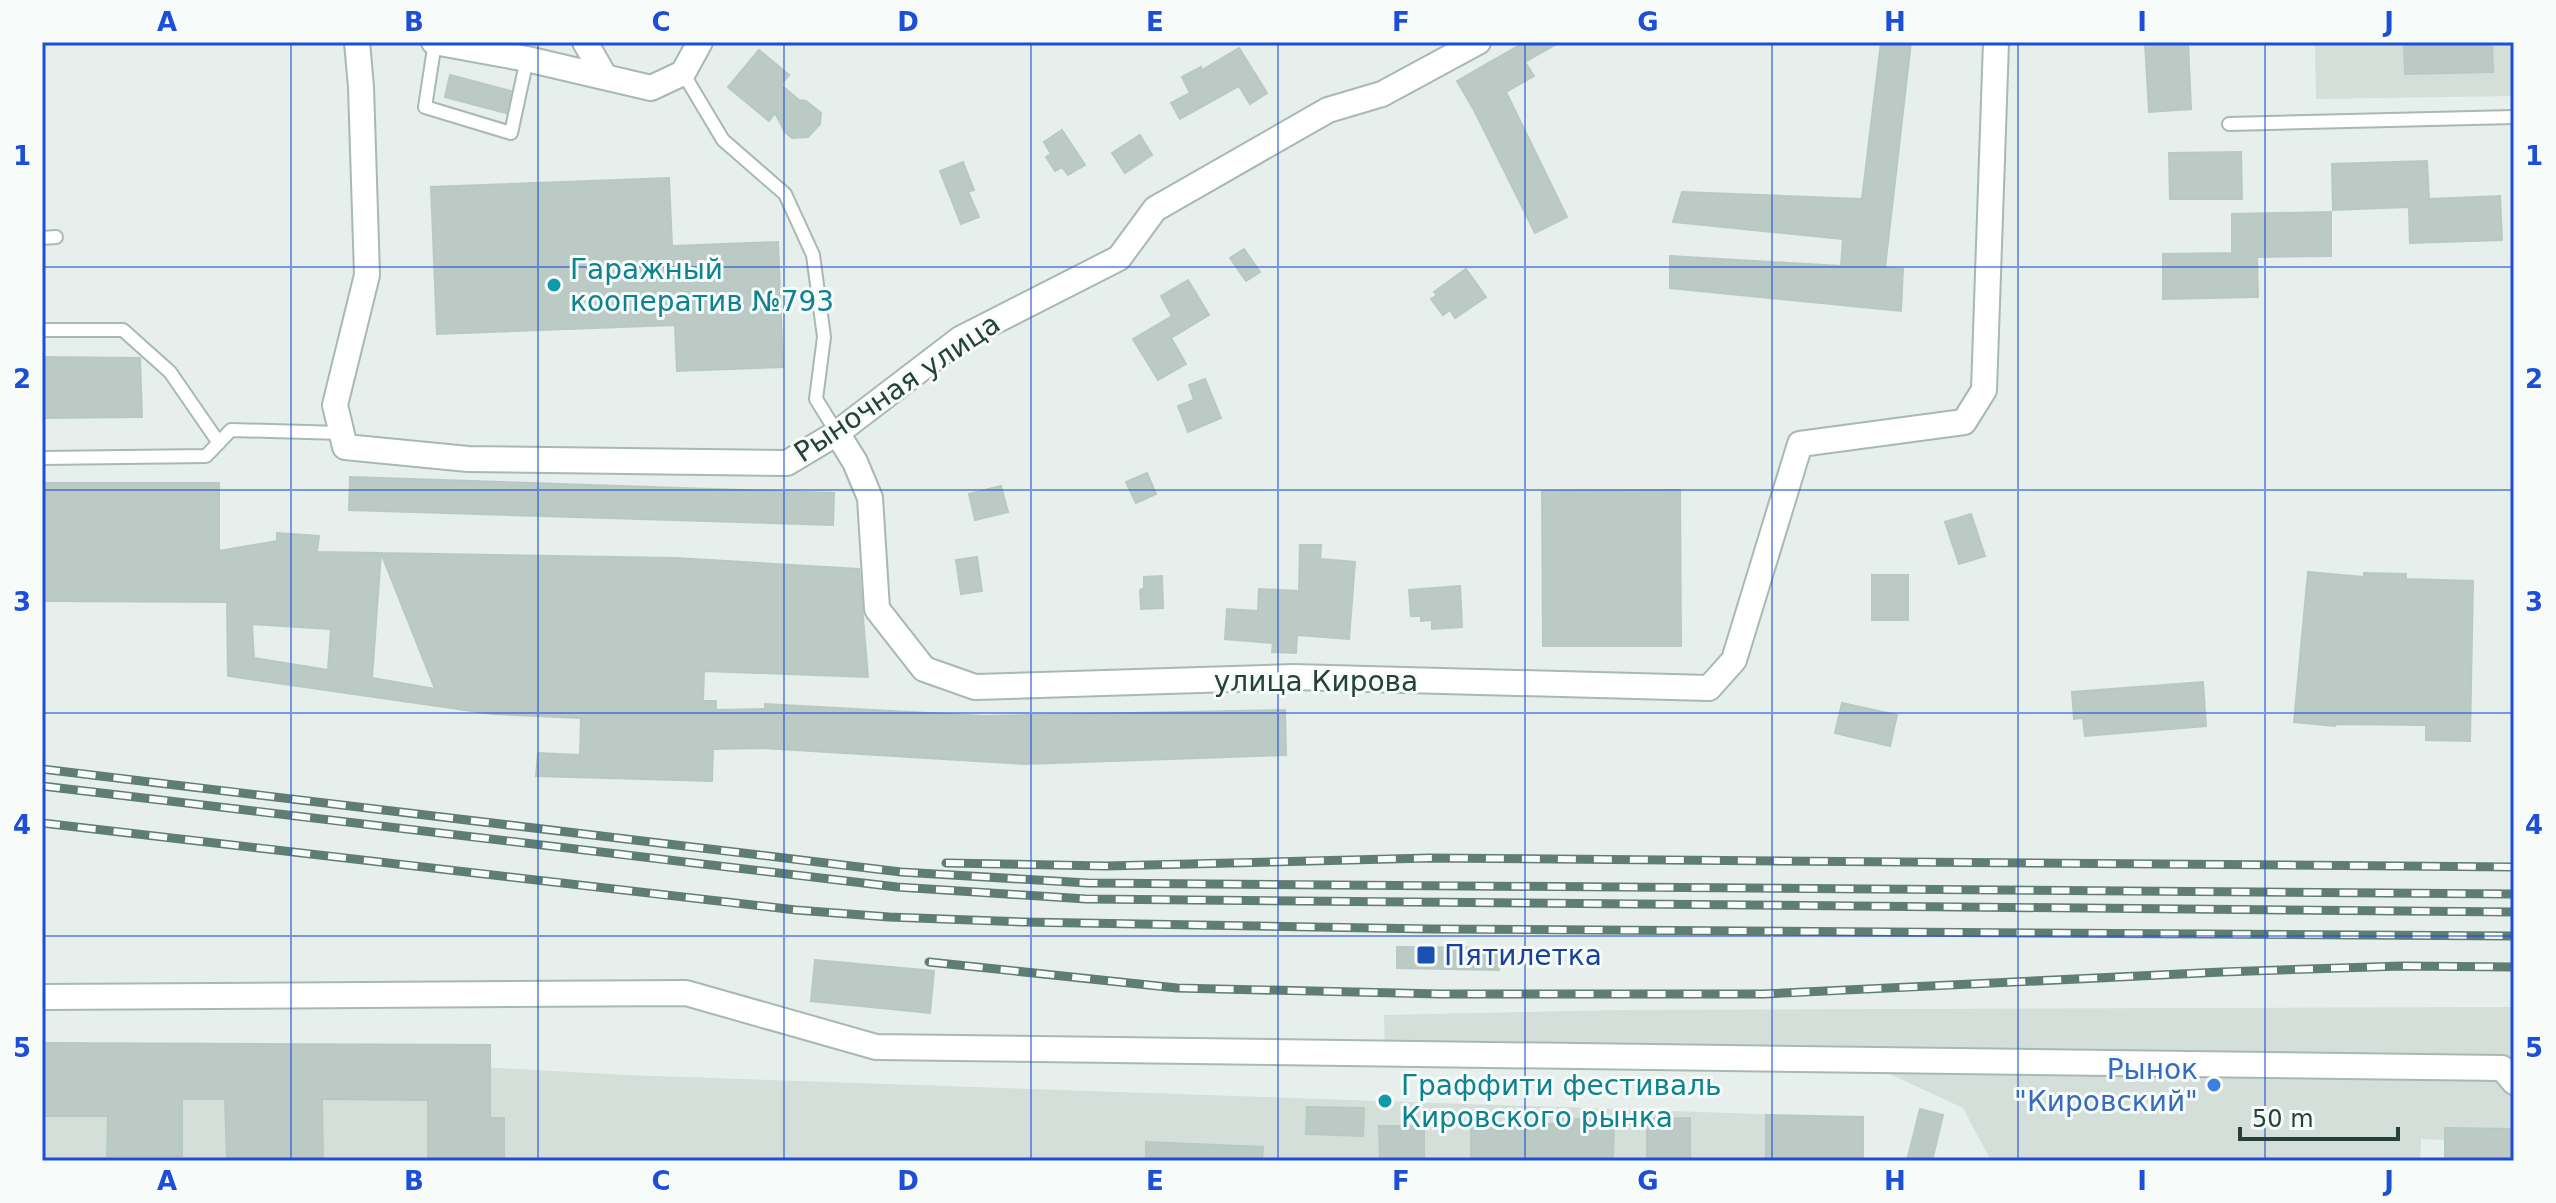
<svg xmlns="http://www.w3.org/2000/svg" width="2556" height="1203" viewBox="0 0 2556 1203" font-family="'DejaVu Sans',sans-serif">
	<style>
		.built { fill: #d4dfda }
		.building { fill: #bbcac4; stroke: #b8c9c2; stroke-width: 2; fill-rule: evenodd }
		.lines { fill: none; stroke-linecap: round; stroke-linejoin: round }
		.service-casing { stroke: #a8b8b2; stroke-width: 16 }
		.minor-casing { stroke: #a8b8b2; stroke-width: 28 }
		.service { stroke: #fff; stroke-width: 12 }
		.minor { stroke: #fff; stroke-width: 24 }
		.rail-casing { stroke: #5f7d75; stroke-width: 9 }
		.rail { stroke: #f7fbf9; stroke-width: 6; stroke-dasharray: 18; stroke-linecap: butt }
		.grid { fill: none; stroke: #1d4ed8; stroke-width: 2; stroke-opacity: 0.55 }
		.culture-dot { fill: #0f9aa8; stroke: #f7fbf9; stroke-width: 3 }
		.transit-dot { fill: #1a4fb4; stroke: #f7fbf9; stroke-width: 3 }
		.shop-dot { fill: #3f7fe0; stroke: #f7fbf9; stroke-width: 3 }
		.labels { text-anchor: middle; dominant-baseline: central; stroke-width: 6; stroke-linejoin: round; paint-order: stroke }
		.culture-label { font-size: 28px; fill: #0d838f; stroke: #f7fbf9; text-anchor: start }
		.street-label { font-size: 28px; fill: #24423a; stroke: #f7fbf9 }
		.transit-label { font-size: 28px; fill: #164399; stroke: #f7fbf9; text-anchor: start }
		.shop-label { font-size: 28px; fill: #366cbe; stroke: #f7fbf9; text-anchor: end }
		.neatline { fill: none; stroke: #1d4ed8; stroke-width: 3 }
		.grid-label { font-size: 26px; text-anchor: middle; font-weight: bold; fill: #1d4ed8 }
	</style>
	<rect width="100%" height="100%" fill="#e6efeb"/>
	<path class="built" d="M2315,42H2514V96L2316,99Z
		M2514,1007V1143L2421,1139L2420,1161H1991L1963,1108L1864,1062L1385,1053L1384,1015L1623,1010Z
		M42,1043L625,1075L1820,1116L1839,1161H42Z"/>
	<path class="building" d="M1525,42H1560L1525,62L1534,76L1506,92L1567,217L1535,233L1474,110L1457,81Z
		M1881,42H1911L1885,268L1903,269L1901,311L1670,288V256L1841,266L1843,239L1673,222L1682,192L1862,199Z
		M2145,42H2188L2191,109L2149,112Z
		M2452,42H2492L2493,72L2405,74L2404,44Z
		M1239,48L1267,93L1250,104L1239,86L1180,119L1171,103L1190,93L1182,77L1201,67L1202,70Z
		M759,50L789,75L781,85L799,100L806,101L821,113L820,124L808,137L792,138L785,132L775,113L769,121L728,87Z
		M450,75L511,91L506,113L445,97Z
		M1062,130L1085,165L1068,175L1062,167L1055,171L1046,157L1051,154L1044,142Z
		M1140,135L1152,155L1125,173L1112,153Z
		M2241,152L2242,199H2170L2169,153Z
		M2427,161L2429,199L2500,196L2502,240L2410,243L2409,207L2333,210L2332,164Z
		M963,162L974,190L968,192L979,217L961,224L940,171Z
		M669,178L672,246L778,242L783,367L677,371L675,325L437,334L431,187Z
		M2331,212V256L2257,257L2258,297L2163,299V254L2232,253V214Z
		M1244,249L1260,272L1246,281L1230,258Z
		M1466,269L1486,297L1455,318L1450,310L1443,315L1431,299L1437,295L1434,292Z
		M1188,280L1209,315L1171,338L1186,364L1158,380L1133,339L1172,316L1161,296Z
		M42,357L140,358L142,417L42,418Z
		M1205,379L1221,418L1188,432L1178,406L1194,400L1189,385Z
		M1147,473L1156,494L1136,503L1126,482Z
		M350,477L834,493L833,525L349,510Z
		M42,483H219V551L277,541V533L319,536L317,552L381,553L372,678L435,689L381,553L676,558L859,569L868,677L704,671L703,701H716V710L765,709V704L984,716L1285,710L1286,755L1025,764L760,748L713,749L712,781L536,776L538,753L580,755L581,718L493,714L228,676L227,602L42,601ZM252,624L331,629L328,670L254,658Z
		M1001,486L1008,512L975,520L969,494Z
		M1680,490L1681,646H1543L1542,491Z
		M1971,514L1985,556L1959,564L1945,522Z
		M1300,545H1321L1320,559L1355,562L1349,639L1297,635L1296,653L1272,652L1273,643L1225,639L1227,609L1258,611L1259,589L1299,591Z
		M977,557L982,591L961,594L956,560Z
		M2308,572L2364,577V573L2406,574V579L2473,581L2470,741L2426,740V725L2336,724L2335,726L2294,722Z
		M1872,575H1908V620H1872Z
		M1162,576L1163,608L1141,609L1140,590L1144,588V577Z
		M1460,586L1462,627L1432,629V620L1421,621V616H1411L1409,590Z
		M2203,682L2206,726L2085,736L2083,718L2074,719L2072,692Z
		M1842,703L1897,715L1890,746L1835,733Z
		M1397,947L1499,948V970L1397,968Z
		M815,960L934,971L930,1013L811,1001Z
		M42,1043L490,1045V1118H504V1161H428V1100L322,1099L323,1161H227L225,1099H182V1156H107L108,1116H42Z
		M1307,1107L1364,1108L1363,1136L1306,1134Z
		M1920,1109L1943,1115L1932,1161H1907Z
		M1766,1115L1863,1117V1161H1766Z
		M1690,1118V1161H1647V1119Z
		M1561,1119H1614L1613,1161H1471V1123L1561,1124Z
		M1379,1126H1424V1161H1380Z
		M2445,1128L2514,1129V1161H2445Z
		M1146,1142L1263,1147L1262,1161H1146Z"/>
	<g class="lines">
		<defs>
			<path id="service" d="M435,42L425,107L511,133L527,59
				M683,73L723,140L785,194L813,255L824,337L816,399L837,433
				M2229,124L2514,117
				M42,238L56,237
				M42,330H123L170,372L219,443
				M42,458L206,456L231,430L342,433"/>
			<path id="minor" d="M357,42L361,87L367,275L335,405L345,447L468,459L787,463L837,433L960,339L1119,258L1155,209L1328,110L1382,94L1478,42
				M434,42L527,59L651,88L683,73L700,42
				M585,42L605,77
				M837,433L855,462L870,498L877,609L924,669L975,687L1293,677L1709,688L1734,660L1800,444L1964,422L1984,390L1996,42
				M42,997L686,993L876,1047L2502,1068L2514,1082"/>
		</defs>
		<use href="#service" class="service-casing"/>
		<use href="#minor" class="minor-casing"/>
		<use href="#service" class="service"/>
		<use href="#minor" class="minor"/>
		<defs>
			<path id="rail" d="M42,769L901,872L1088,883L2514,894
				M42,786L897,887L1086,899L2514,912
				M42,823L796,910L889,917L1022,922L1431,929L2514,936
				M946,863L1106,866L1430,858L2514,867
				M929,962L1177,988L1440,994H1764L2222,972L2402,966L2514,967"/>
		</defs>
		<use href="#rail" class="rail-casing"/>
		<use href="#rail" class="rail"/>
	</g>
	<path class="grid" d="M291,42V1161M538,42V1161M784,42V1161M1031,42V1161M1278,42V1161M1525,42V1161M1772,42V1161M2018,42V1161M2265,42V1161M42,267H2514M42,490H2514M42,713H2514M42,936H2514"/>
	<g class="culture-dot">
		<circle cx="554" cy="285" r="8"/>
		<circle cx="1385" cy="1101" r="8"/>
	</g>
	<rect class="transit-dot" x="1416" y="945" width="20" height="20" rx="4"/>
	<circle class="shop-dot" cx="2214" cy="1085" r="8"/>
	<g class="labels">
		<g class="culture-label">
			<text x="570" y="269">Гаражный<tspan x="570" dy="32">кооператив №793</tspan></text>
			<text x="1401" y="1085">Граффити фестиваль<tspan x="1401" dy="32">Кировского рынка</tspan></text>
		</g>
		<g class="street-label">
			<text transform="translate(897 388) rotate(-34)">Рыночная улица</text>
			<text x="1316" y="681">улица Кирова</text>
		</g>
		<g class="transit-label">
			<text x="1444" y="955">Пятилетка</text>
		</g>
		<g class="shop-label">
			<text x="2198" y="1069">Рынок<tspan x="2198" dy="32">"Кировский"</tspan></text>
		</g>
	</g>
	<rect width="2556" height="1203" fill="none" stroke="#f7fbf9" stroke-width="88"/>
	<path d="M2240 1127v12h158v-12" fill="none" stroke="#24423a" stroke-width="4"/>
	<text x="2252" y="1127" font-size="24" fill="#24423a" stroke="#f7fbf9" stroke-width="6" paint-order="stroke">50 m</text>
	<rect x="44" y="44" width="2468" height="1115" class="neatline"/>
	<g class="grid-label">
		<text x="167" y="31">A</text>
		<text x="414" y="31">B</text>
		<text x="661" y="31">C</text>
		<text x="908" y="31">D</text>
		<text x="1155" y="31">E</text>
		<text x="1401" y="31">F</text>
		<text x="1648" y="31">G</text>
		<text x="1895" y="31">H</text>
		<text x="2142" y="31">I</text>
		<text x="2389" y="31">J</text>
		<text x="22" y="165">1</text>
		<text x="2534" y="165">1</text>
		<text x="22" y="388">2</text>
		<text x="2534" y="388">2</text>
		<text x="22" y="611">3</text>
		<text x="2534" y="611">3</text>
		<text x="22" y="834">4</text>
		<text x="2534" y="834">4</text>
		<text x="22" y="1057">5</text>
		<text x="2534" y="1057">5</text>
		<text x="167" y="1190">A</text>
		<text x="414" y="1190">B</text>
		<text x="661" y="1190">C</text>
		<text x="908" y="1190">D</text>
		<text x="1155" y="1190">E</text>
		<text x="1401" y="1190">F</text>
		<text x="1648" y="1190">G</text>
		<text x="1895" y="1190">H</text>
		<text x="2142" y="1190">I</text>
		<text x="2389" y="1190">J</text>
	</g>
</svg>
